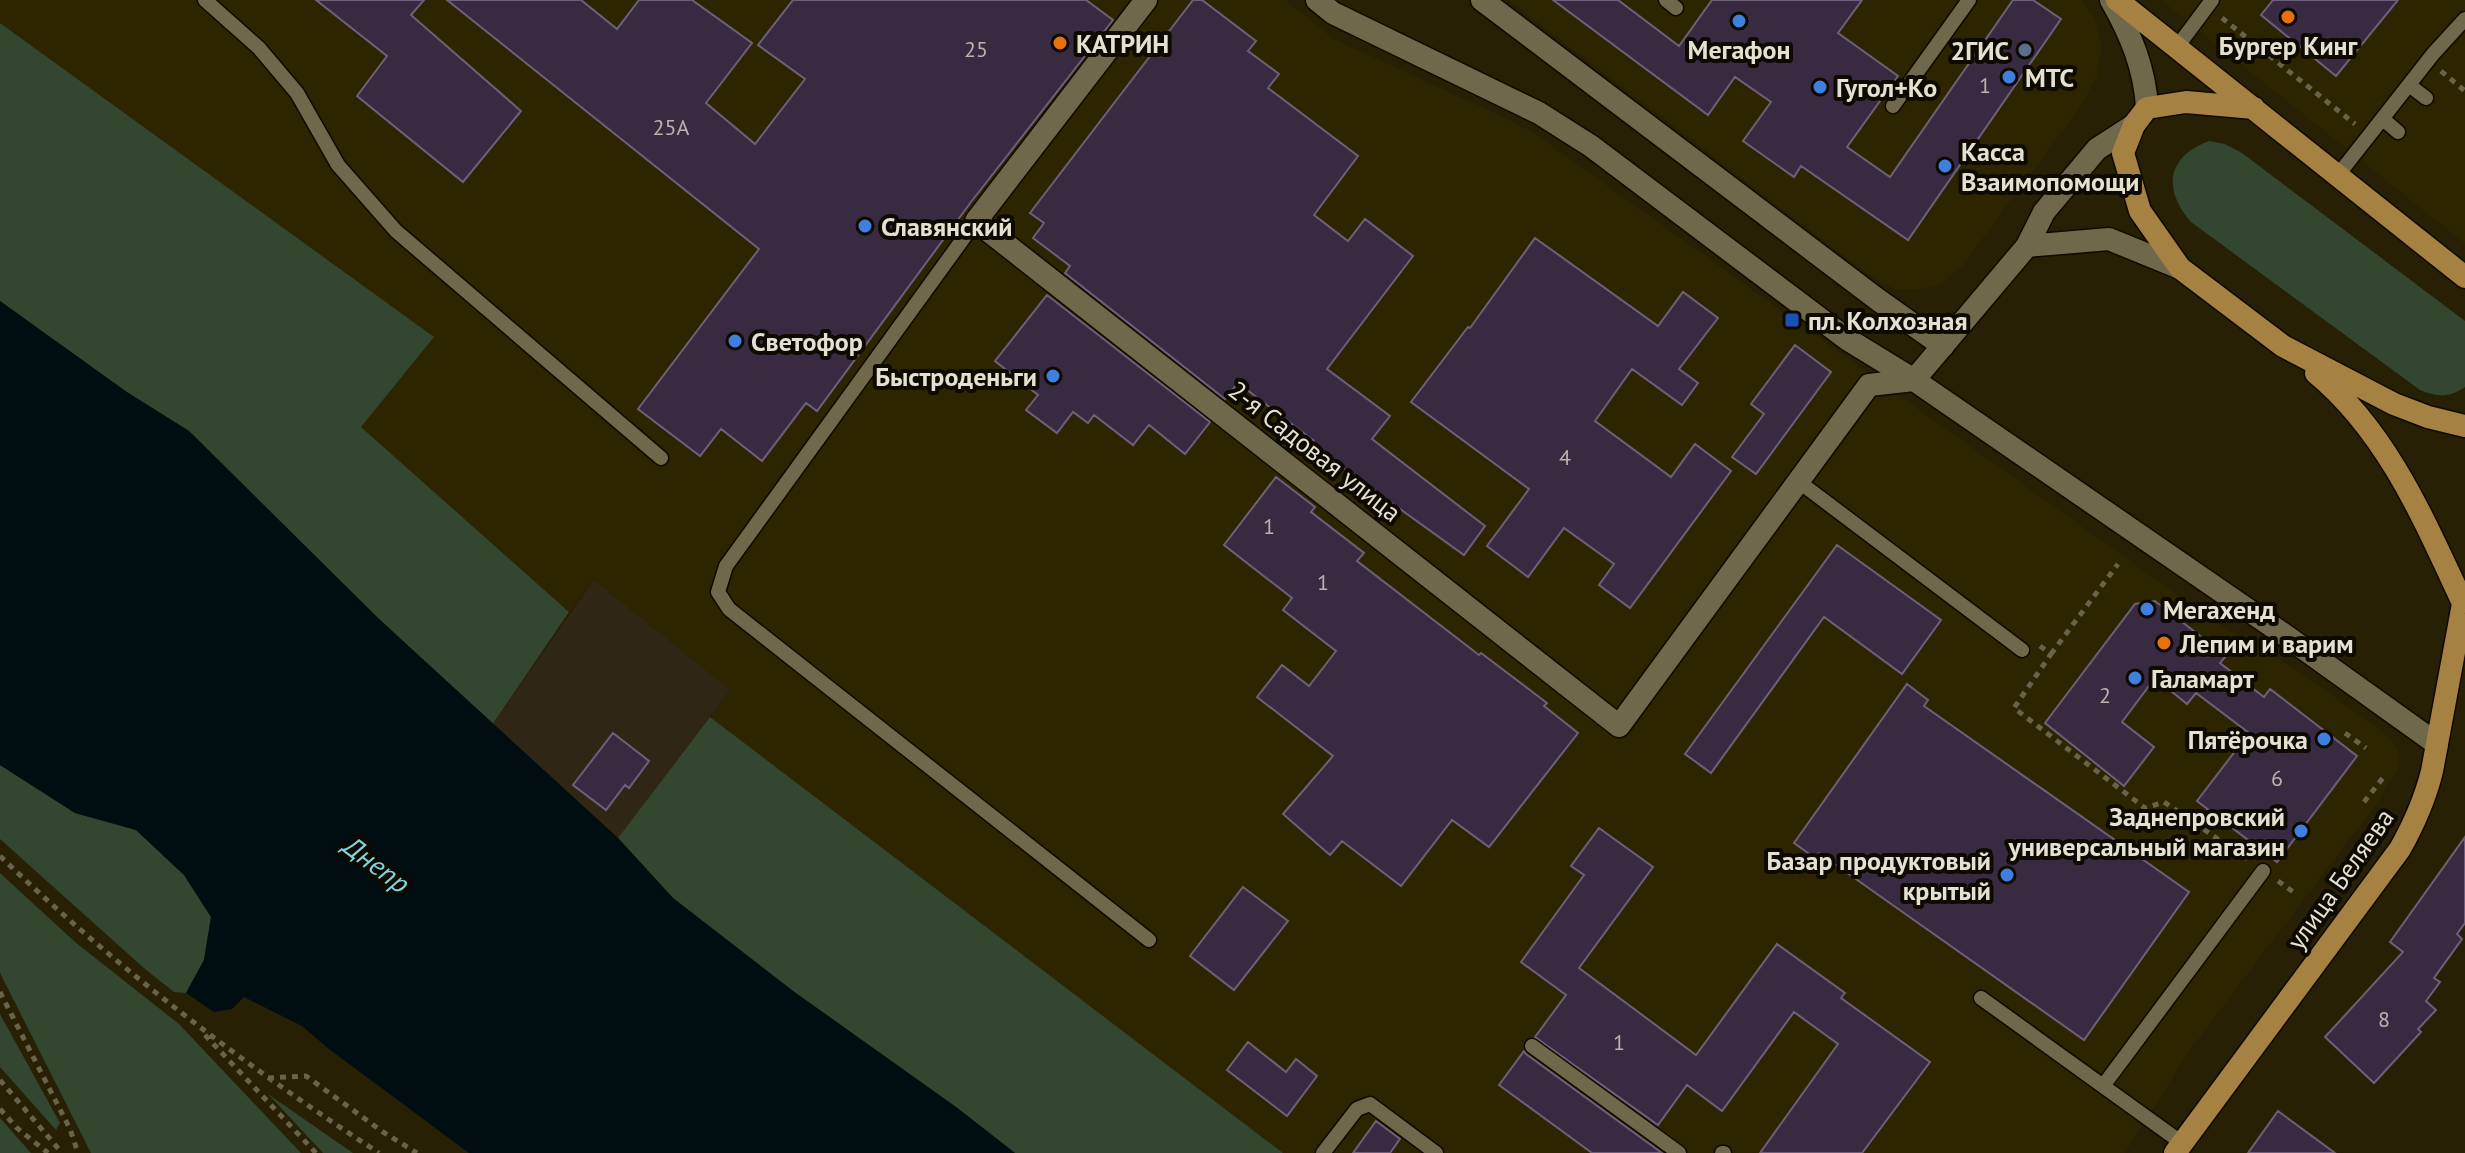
<svg xmlns="http://www.w3.org/2000/svg" width="2465" height="1153" viewBox="0 0 2465 1153" font-family="'PT Sans',sans-serif">
	<style>
		.built { fill: #2d2500 }
		.industrial { fill: #2f2616 }
		.green { fill: #334630 }
		.water { fill: #000e11 }
		.building { fill: #372a41; stroke: #6e5f7a; stroke-width: 2 }
		.lines { fill: none; stroke-linecap: round; stroke-linejoin: round }
		.service-casing { stroke: #100900; stroke-width: 17 }
		.minor-casing { stroke: #100900; stroke-width: 25 }
		.secondary-casing { stroke: #100900; stroke-width: 25 }
		.primary-casing { stroke: #100900; stroke-width: 25 }
		.path { stroke: #68634a; stroke-width: 5; stroke-dasharray: 6 6; stroke-linecap: butt }
		.service { stroke: #70684a; stroke-width: 14 }
		.minor { stroke: #70684a; stroke-width: 22 }
		.secondary { stroke: #70684a; stroke-width: 22 }
		.primary { stroke: #a58242; stroke-width: 22 }
		.food-dot { fill: #e8710a; stroke: #0d0a02; stroke-width: 3 }
		.shop-dot { fill: #3f7fe0; stroke: #0d0a02; stroke-width: 3 }
		.service-dot { fill: #5c6f8a; stroke: #0d0a02; stroke-width: 3 }
		.transit-dot { fill: #1a4fb4; stroke: #0d0a02; stroke-width: 3 }
		.labels { text-anchor: middle; dominant-baseline: central; stroke-width: 8; stroke-linejoin: round; paint-order: stroke }
		.number-label { font-size: 22px; fill: #bab3ac }
		.poi-label { font-size: 26px; font-weight: bold; fill: #e5e1d0; stroke: #0d0a02; text-anchor: start }
		.street-label { font-size: 26px; fill: #e5e1d0; stroke: #0d0a02 }
		.water-label { font-size: 28px; font-style: italic; fill: #7ed4df; stroke: #0d0a02 }
	</style>
	<rect width="100%" height="100%" fill="#272004"/>
	<path class="built" d="M0,0H1286L1332,38L1494,113L1532,132L1559,151L2212,620L2291,666L2368,721L2392,740L2399,753V766L2380,799L2190,1050L2125,1153H1283L710,717L729,691L594,580L569,612L361,427L433,337L0,23Z
		M1508,0H2082L2095,18L2102,45L2097,76L2081,106L1962,266L1940,284L1919,290L1895,289L1873,278Z
		M2161,0H2465V244Z"/>
	<path class="industrial" d="M594,580L730,690L618,838L492,725Z"/>
	<path class="green" d="M0,23L434,337L361,427L569,612L492,725L378,618L189,431L127,393L0,301Z
		M2209,141L2225,144L2242,153L2465,321V387C2450,398 2436,397 2420,390L2191,222C2163,190 2166,157 2209,141Z
		M710,717L1283,1153H1015L956,1107L793,991L673,898L618,838Z
		M0,765L75,813L136,830L184,875L211,917L204,960L186,993L174,992L145,969L0,839Z
		M0,873L75,942L179,1024L301,1153H91L0,973Z
		M0,1014L60,1123L56,1130L0,1067Z
		M268,1094L353,1153H323Z
		M0,1118L31,1153H0Z"/>
	<path class="water" d="M0,301L127,392L189,431L378,618L618,838L673,898L793,991L956,1107L1015,1153H469L329,1049L302,1026L244,997L232,1009L214,1012L186,993L204,960L211,917L184,875L136,830L75,813L0,765Z"/>
	<path class="building" d="M316,0H424L411,15L521,111L463,182L357,96L387,56Z
		M447,0H581L617,29L639,0H692L752,43L706,103L755,144L805,79L758,45L793,0H1086L1113,20L971,202L817,411L806,403L762,461L721,429L700,456L638,409L759,249Z
		M1193,0H1202L1256,41L1248,51L1279,74L1268,88L1358,156L1314,215L1348,241L1365,219L1413,256L1327,369L1390,416L1372,439L1485,526L1464,555L1311,445L1314,441L1238,383L1225,399L1065,273L1070,266L1033,238L1044,223L1030,213Z
		M1553,0H1618L1679,46L1712,0H1862L1838,33L1898,76L1847,147L1890,177L2013,0H2033L2061,19L1908,240L1801,166L1794,177L1743,141L1771,102L1735,77L1708,115Z
		M2273,0H2398L2336,76L2261,15Z
		M1535,238L1658,326L1683,292L1718,318L1679,369L1698,383L1682,405L1632,369L1595,421L1671,477L1695,444L1731,471L1630,608L1599,585L1614,564L1564,528L1528,577L1487,546L1529,489L1411,402L1468,327L1470,328Z
		M1047,295L1210,422L1185,454L1149,425L1133,445L1094,415L1088,423L1073,412L1057,433L1026,410L1038,395L995,361Z
		M1795,345L1831,372L1756,474L1732,457L1764,414L1751,404Z
		M1276,477L1315,507L1311,512L1364,553L1357,561L1479,655L1481,653L1547,703L1544,706L1578,733L1489,847L1452,820L1401,886L1342,841L1330,855L1283,814L1333,756L1257,697L1282,665L1309,686L1336,651L1283,610L1292,598L1224,545Z
		M1837,545L1941,620L1902,674L1824,617L1711,773L1685,754Z
		M2155,601L2226,656L2220,663L2264,697L2270,689L2357,756L2277,862L2197,801L2249,733L2196,693L2187,704L2155,678L2122,722L2154,747L2124,786L2045,723L2135,604Z
		M1907,684L1928,700L1924,706L2189,892L2084,1040L1819,853L1815,858L1794,843Z
		M613,733L649,761L629,788L625,785L606,810L573,785Z
		M1599,828L1653,867L1579,968L1696,1055L1777,944L1845,993L1841,998L1930,1062L1862,1153H1760L1838,1044L1794,1012L1722,1111L1687,1085L1658,1125L1535,1037L1566,995L1521,962L1584,875L1571,866Z
		M2465,837V923L2457,934L2462,939L2434,978L2440,982L2426,1001L2436,1010L2418,1029L2421,1032L2374,1083L2325,1037L2403,952L2390,942Z
		M1243,887L1288,921L1234,990L1190,956Z
		M1248,1042L1286,1072L1296,1059L1317,1076L1287,1116L1227,1070Z
		M1524,1051L1526,1054L1662,1153H1592L1499,1085Z
		M2278,1111L2335,1153H2248Z
		M1376,1121L1400,1139L1390,1153H1353Z"/>
	<g class="lines">
		<defs>
			<path id="service" d="M205,0L259,48L297,93L338,165L396,231L661,458
				M1666,0L1676,8
				M2177,47L2212,0
				M2409,85L2426,98
				M1893,106L1969,0
				M2383,119L2398,132
				M2338,175L2433,54L2465,19
				M976,221L726,566L718,592L729,609L1149,940
				M1798,481L2022,650
				M1981,998L2182,1143
				M1532,1046L1679,1153
				M2103,1086L2263,871
				M1323,1153L1357,1109L1370,1104L1436,1153
				M1722,1153H1724"/>
			<path id="minor" d="M1146,0L976,221L1619,726L1869,385L1914,380
				M1317,0L1333,13L1539,113L1591,146L1847,339L1914,380
				M1482,0L1877,299L1943,346"/>
			<path id="secondary" d="M2111,0C2131,35 2145,69 2147,108
				M2134,125L2097,149L2044,212L2027,246L1914,380L2289,638L2437,744
				M2027,246L2109,239L2180,268"/>
			<path id="primary" d="M2117,0L2465,277
				M2254,108L2186,102L2147,108L2134,125L2123,153L2140,211L2180,268L2283,346L2394,404L2428,417L2465,426
				M2316,373C2388,433 2424,520 2463,603
				M2175,1153L2400,849C2414,824 2425,800 2432,771L2465,593"/>
		</defs>
		<use href="#service" class="service-casing"/>
		<use href="#minor" class="minor-casing"/>
		<use href="#secondary" class="secondary-casing"/>
		<use href="#primary" class="primary-casing"/>
		<path class="path" d="M2222,18L2355,124
			M2441,71L2465,91
			M2040,646L2051,654L2014,708L2145,808L2164,802L2247,859
			M2051,654L2118,564
			M2345,733L2366,748
			M2364,802L2386,774
			M0,856C116,968 244,1065 379,1153
			M2278,881L2296,894
			M0,992L70,1129L78,1153
			M205,1035L316,1153
			M268,1078L306,1076L383,1132L417,1153
			M0,1080L62,1153
			M0,1109L17,1128L48,1153"/>
		<use href="#service" class="service"/>
		<use href="#minor" class="minor"/>
		<use href="#secondary" class="secondary"/>
		<use href="#primary" class="primary"/>
	</g>
	<g class="food-dot">
		<circle cx="2288" cy="17" r="8"/>
		<circle cx="1060" cy="43" r="8"/>
		<circle cx="2164" cy="643" r="8"/>
	</g>
	<g class="shop-dot">
		<circle cx="1739" cy="21" r="8"/>
		<circle cx="2009" cy="77" r="8"/>
		<circle cx="1820" cy="87" r="8"/>
		<circle cx="1945" cy="166" r="8"/>
		<circle cx="865" cy="226" r="8"/>
		<circle cx="735" cy="341" r="8"/>
		<circle cx="1053" cy="376" r="8"/>
		<circle cx="2147" cy="609" r="8"/>
		<circle cx="2135" cy="678" r="8"/>
		<circle cx="2324" cy="739" r="8"/>
		<circle cx="2301" cy="831" r="8"/>
		<circle cx="2007" cy="875" r="8"/>
	</g>
	<circle class="service-dot" cx="2025" cy="50" r="8"/>
	<rect class="transit-dot" x="1784" y="312" width="16" height="16" rx="4"/>
	<g class="labels">
		<g class="number-label">
			<text x="976" y="49">25</text>
			<text x="1985" y="85">1</text>
			<text x="671" y="127">25А</text>
			<text x="1565" y="457">4</text>
			<text x="1269" y="526">1</text>
			<text x="1323" y="582">1</text>
			<text x="2105" y="695">2</text>
			<text x="2277" y="778">6</text>
			<text x="2384" y="1019">8</text>
			<text x="1619" y="1042">1</text>
		</g>
		<g class="poi-label">
			<text x="1076" y="43">КАТРИН</text>
			<text x="2288" y="45" text-anchor="middle">Бургер Кинг</text>
			<text x="1739" y="49" text-anchor="middle">Мегафон</text>
			<text x="2009" y="50" text-anchor="end">2ГИС</text>
			<text x="2025" y="77">МТС</text>
			<text x="1836" y="87">Гугол+Ко</text>
			<text x="1961" y="151">Касса<tspan x="1961" dy="30">Взаимопомощи</tspan></text>
			<text x="881" y="226">Славянский</text>
			<text x="1808" y="320">пл. Колхозная</text>
			<text x="751" y="341">Светофор</text>
			<text x="1037" y="376" text-anchor="end">Быстроденьги</text>
			<text x="2163" y="609">Мегахенд</text>
			<text x="2180" y="643">Лепим и варим</text>
			<text x="2151" y="678">Галамарт</text>
			<text x="2308" y="739" text-anchor="end">Пятёрочка</text>
			<text x="2285" y="816" text-anchor="end">Заднепровский<tspan x="2285" dy="30">универсальный магазин</tspan></text>
			<text x="1991" y="860" text-anchor="end">Базар продуктовый<tspan x="1991" dy="30">крытый</tspan></text>
		</g>
		<g class="street-label">
			<text transform="translate(1315 451) rotate(38)">2-я Садовая улица</text>
			<text transform="translate(2340 879) rotate(-55)">улица Беляева</text>
		</g>
		<g class="water-label">
			<text transform="translate(377 864) rotate(37)">Днепр</text>
		</g>
	</g>
</svg>
